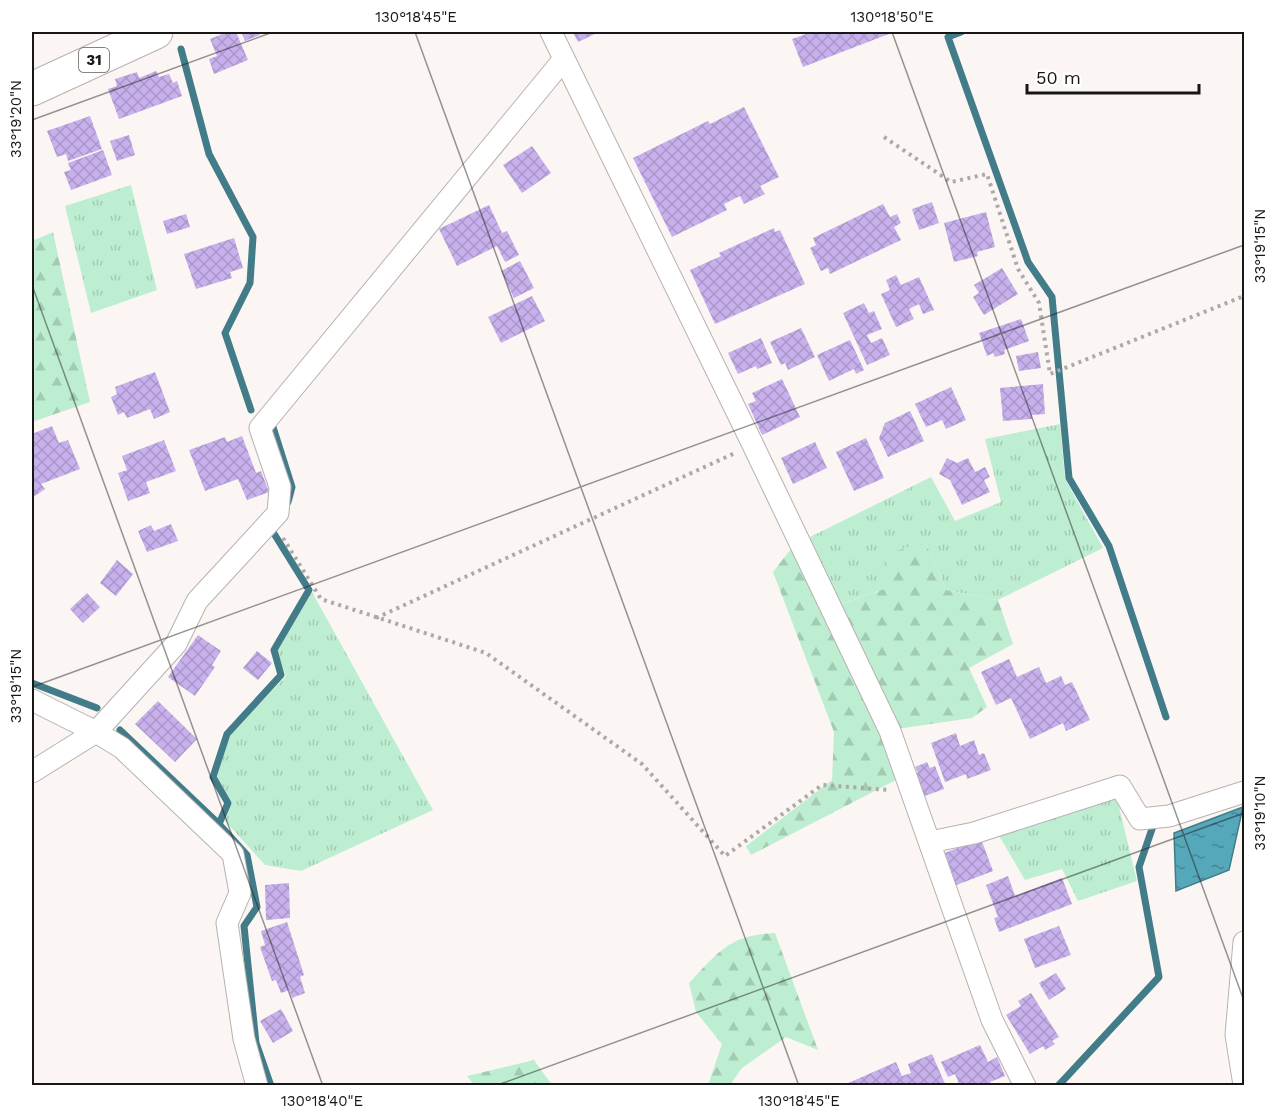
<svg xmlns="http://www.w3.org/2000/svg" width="1276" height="1117" viewBox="0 0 1276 1117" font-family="'Work Sans',sans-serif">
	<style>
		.grass { fill: url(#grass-tufts) }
		.forest { fill: url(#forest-firs) }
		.water { fill: url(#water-ripples); stroke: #437c89; stroke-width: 1.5 }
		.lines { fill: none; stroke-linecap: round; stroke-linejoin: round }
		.stream { stroke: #437c89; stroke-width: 7 }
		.building { fill: url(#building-cross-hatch) }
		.minor-casing { stroke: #b7b2b0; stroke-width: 23 }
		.primary-casing { stroke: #b7b2b0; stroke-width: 35 }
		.path { stroke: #ada9a7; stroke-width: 4; stroke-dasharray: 3 4.5; stroke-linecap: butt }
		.minor { stroke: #fff; stroke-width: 21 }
		.primary { stroke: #fff; stroke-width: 33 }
		.ticks { fill: none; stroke: #181716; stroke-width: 1.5; stroke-opacity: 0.45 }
		.labels { text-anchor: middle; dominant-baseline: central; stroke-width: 6; stroke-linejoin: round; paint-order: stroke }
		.shield { fill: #fff; stroke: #5d5d5c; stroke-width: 1.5 }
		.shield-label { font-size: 15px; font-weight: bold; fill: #181716 }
		.neatline { fill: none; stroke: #181716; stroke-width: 2 }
		.ticks-label { font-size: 15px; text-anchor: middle; fill: #181716 }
	</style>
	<defs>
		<pattern id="grass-tufts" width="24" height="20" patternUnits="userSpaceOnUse" patternTransform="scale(1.5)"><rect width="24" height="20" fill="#beeed1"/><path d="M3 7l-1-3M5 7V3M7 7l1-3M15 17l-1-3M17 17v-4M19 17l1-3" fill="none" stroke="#a3cbb3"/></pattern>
		<pattern id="forest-firs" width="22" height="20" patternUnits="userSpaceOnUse" patternTransform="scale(1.5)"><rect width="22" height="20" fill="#beeed1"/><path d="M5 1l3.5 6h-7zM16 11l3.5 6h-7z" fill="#a3cbb3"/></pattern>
		<pattern id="water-ripples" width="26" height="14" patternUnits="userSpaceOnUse" patternTransform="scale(1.5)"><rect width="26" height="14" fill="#55a7ba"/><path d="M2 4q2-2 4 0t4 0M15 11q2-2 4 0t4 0" fill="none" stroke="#458796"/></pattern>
		<pattern id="building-cross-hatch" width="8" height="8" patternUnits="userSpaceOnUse" patternTransform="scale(1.5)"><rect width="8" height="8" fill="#c7b0eb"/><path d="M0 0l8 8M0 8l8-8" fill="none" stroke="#aa97c9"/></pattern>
	</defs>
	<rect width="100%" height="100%" fill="#fbf6f4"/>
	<path class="grass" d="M131,185L157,290L91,313L65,206Z
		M1060,424L1065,479L1103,548L998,600L946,590L925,541L884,589L825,610L794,545L931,477L955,521L1001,502L985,439Z
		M312,592L433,810L301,871L265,865L225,821L232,802L217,777L230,735L286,676L277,652Z
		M1116,794L1137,881L1078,901L1062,869L1025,880L998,834Z"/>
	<path class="forest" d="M53,232L90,402L32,422V241Z
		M925,541L946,590L998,600L1013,644L969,668L987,707L972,718L883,731L898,779L751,855L746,846L832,780L834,732L773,572L794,545L826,610L884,589L885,555Z
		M775,933L818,1050L786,1037L742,1068L730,1085H708L722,1044L696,1012L689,983C719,952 729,935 775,933Z
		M534,1060L552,1085H474L467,1076Z"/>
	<path class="water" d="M1243,807L1229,870L1176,891L1174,833Z"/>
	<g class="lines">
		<path class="stream" d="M961,32L948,37L1028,262L1052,297L1069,478L1109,546L1166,717
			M181,49L209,154L253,237L250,283L225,333L251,410
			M273,427L292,487L288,502
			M32,683L97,708
			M120,730L219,824L247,855L257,907L244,926L256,1043L271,1086
			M219,824L228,803L213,777L227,734L281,675L274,650L309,590L273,532
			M1058,1086L1159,977L1139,867L1153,826"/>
	</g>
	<path class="building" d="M227,32H236L248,60L214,74L209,59L217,56L210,39Z
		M241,32H258L260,35L245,41Z
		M573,32H599L578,42Z
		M812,32H894L803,67L792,39Z
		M156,71L159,77L169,74L173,83L177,81L182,96L119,119L108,89L117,86L115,79L137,72L139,78Z
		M744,107L779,177L760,186L765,194L744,204L740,196L724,204L727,210L672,237L633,158L708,121L710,124Z
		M90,116L102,149L68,161L66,154L57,157L47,131Z
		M129,135L135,155L117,161L110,141Z
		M532,146L551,173L522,193L503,165Z
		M103,150L112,175L71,190L64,172L71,170L68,163Z
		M932,202L939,223L919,230L912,209Z
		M883,204L890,217L897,214L901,223L894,227L901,240L830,274L828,268L821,271L810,248L816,245L813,238Z
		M489,205L502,233L507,231L519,255L505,262L497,246L457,266L439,229Z
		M986,212L995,247L977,252L978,256L954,262L944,223Z
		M186,214L190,227L167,234L163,221Z
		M774,228L775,232L780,230L805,284L715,324L690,270L721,256L719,253Z
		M234,238L243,268L230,272L232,278L196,289L184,254Z
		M520,261L534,288L514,298L501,271Z
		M1002,268L1018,294L984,315L973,297L979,293L974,285Z
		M896,275L901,285L919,277L934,310L923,314L919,304L909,309L914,319L896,327L881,294L890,290L886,280Z
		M532,296L545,321L501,343L488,317Z
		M864,303L869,313L874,311L882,329L867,335L871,343L882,338L890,355L867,365L843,313Z
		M1021,319L1029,341L1004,350L1005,354L995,357L993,353L987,356L979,333Z
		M801,328L815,357L788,370L785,363L781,365L770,342Z
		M761,338L772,363L757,369L756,366L738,374L728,353Z
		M850,340L864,370L856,374L854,369L829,381L817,355Z
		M1038,352L1041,368L1019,371L1016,356Z
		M155,372L170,412L154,419L150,409L127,418L124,412L118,415L111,397L117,394L115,387Z
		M782,379L800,417L762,435L748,404L756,401L752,393Z
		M1043,384L1045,414L1032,415V419L1003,421L1000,388Z
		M951,387L966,420L946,429L942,420L926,427L915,404Z
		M910,411L924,441L888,457L879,438L885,423Z
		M52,426L59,443L68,440L80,469L41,484L45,489L32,498V434Z
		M242,436L256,473L261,471L269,492L247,500L238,479L205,491L189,450L225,437L227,442Z
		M866,438L884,478L854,491L836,452Z
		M164,440L176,471L146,482L150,493L128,501L118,473L127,470L122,456Z
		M815,442L827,468L793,484L781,458Z
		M947,458L957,463L968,458L975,472L985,467L990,477L984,480L990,492L962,505L950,480L939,474Z
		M171,524L178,541L147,552L138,531L151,525L154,531Z
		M117,560L133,574L116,596L100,583Z
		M87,593L100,607L83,623L70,609Z
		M198,635L221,651L212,665L215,667L195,696L168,677Z
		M257,651L272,663L258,680L243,668Z
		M1009,659L1017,677L1039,667L1046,683L1061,676L1065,685L1072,682L1090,720L1066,731L1063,723L1030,739L1011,698L996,705L981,672Z
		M158,701L197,739L175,762L135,724Z
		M956,733L960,746L974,740L979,755L984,753L991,770L967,779L966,774L945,782L931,743Z
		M927,762L930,768L935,766L944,789L922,797L913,775L918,773L915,767Z
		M981,839L993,871L954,886L942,854Z
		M1008,876L1015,896L1062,878L1072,904L999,932L994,918L998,917L986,885Z
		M289,883L290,918L266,920L265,885Z
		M287,922L304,975L300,977L305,993L292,998L289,990L281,993L276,980L272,981L260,947L265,945L261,931Z
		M1059,926L1071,955L1035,968L1024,939Z
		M1056,973L1066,989L1049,1000L1039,983Z
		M1031,993L1059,1037L1052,1041L1055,1044L1045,1050L1043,1046L1030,1054L1006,1015L1021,1006L1018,1001Z
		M281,1009L293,1031L273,1043L260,1021Z
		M980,1045L988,1062L997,1057L1005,1076L990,1082L991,1086H960L955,1074L948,1077L941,1062Z
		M932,1054L946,1086H847L846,1084L896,1062L902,1076L911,1073L908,1064Z"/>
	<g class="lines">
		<defs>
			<path id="minor" d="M551,32L753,445L890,731L992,1020L1025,1086
				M32,700L96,732L122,748L233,854L240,893L227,923L244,1039L257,1086
				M32,772L96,732L176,644L197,601L278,513L280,487L260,428L564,59
				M930,842L974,833L1120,786L1140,819L1169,816L1244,792
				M1244,942L1236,1035L1244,1085"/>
			<path id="primary" d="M32,89L156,32"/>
		</defs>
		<use href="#minor" class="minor-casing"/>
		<use href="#primary" class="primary-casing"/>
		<path class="path" d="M884,137L951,182L987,174L1018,269L1039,303L1050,374L1244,296
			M283,538L321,599L486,653L642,764L725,856L822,785L890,790
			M376,618L735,453"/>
		<use href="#minor" class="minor"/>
		<use href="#primary" class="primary"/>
	</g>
	<path class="ticks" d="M415,32L799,1086M892,32L1244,1001M32,120L273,32M32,285L323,1086M32,687L1244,245M495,1086L1244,813"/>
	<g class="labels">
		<rect class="shield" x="79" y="48" width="30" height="24" rx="4.5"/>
		<g class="shield-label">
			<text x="94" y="60">31</text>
		</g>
	</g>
	<rect width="1276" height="1117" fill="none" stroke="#ffffff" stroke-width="66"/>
	<path d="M1027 84v9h172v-9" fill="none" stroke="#181716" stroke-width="3"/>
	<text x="1036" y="84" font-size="18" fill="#181716" stroke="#ffffff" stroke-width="4.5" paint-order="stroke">50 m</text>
	<rect x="33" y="33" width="1210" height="1051" class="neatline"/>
	<g class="ticks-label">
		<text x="416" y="22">130°18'45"E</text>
		<text x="892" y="22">130°18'50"E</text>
		<text transform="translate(16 119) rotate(-90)" y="5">33°19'20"N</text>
		<text transform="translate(1260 246) rotate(-90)" y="5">33°19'15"N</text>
		<text transform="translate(16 686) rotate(-90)" y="5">33°19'15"N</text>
		<text transform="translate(1260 813) rotate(-90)" y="5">33°19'10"N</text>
		<text x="322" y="1106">130°18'40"E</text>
		<text x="799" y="1106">130°18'45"E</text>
	</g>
</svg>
